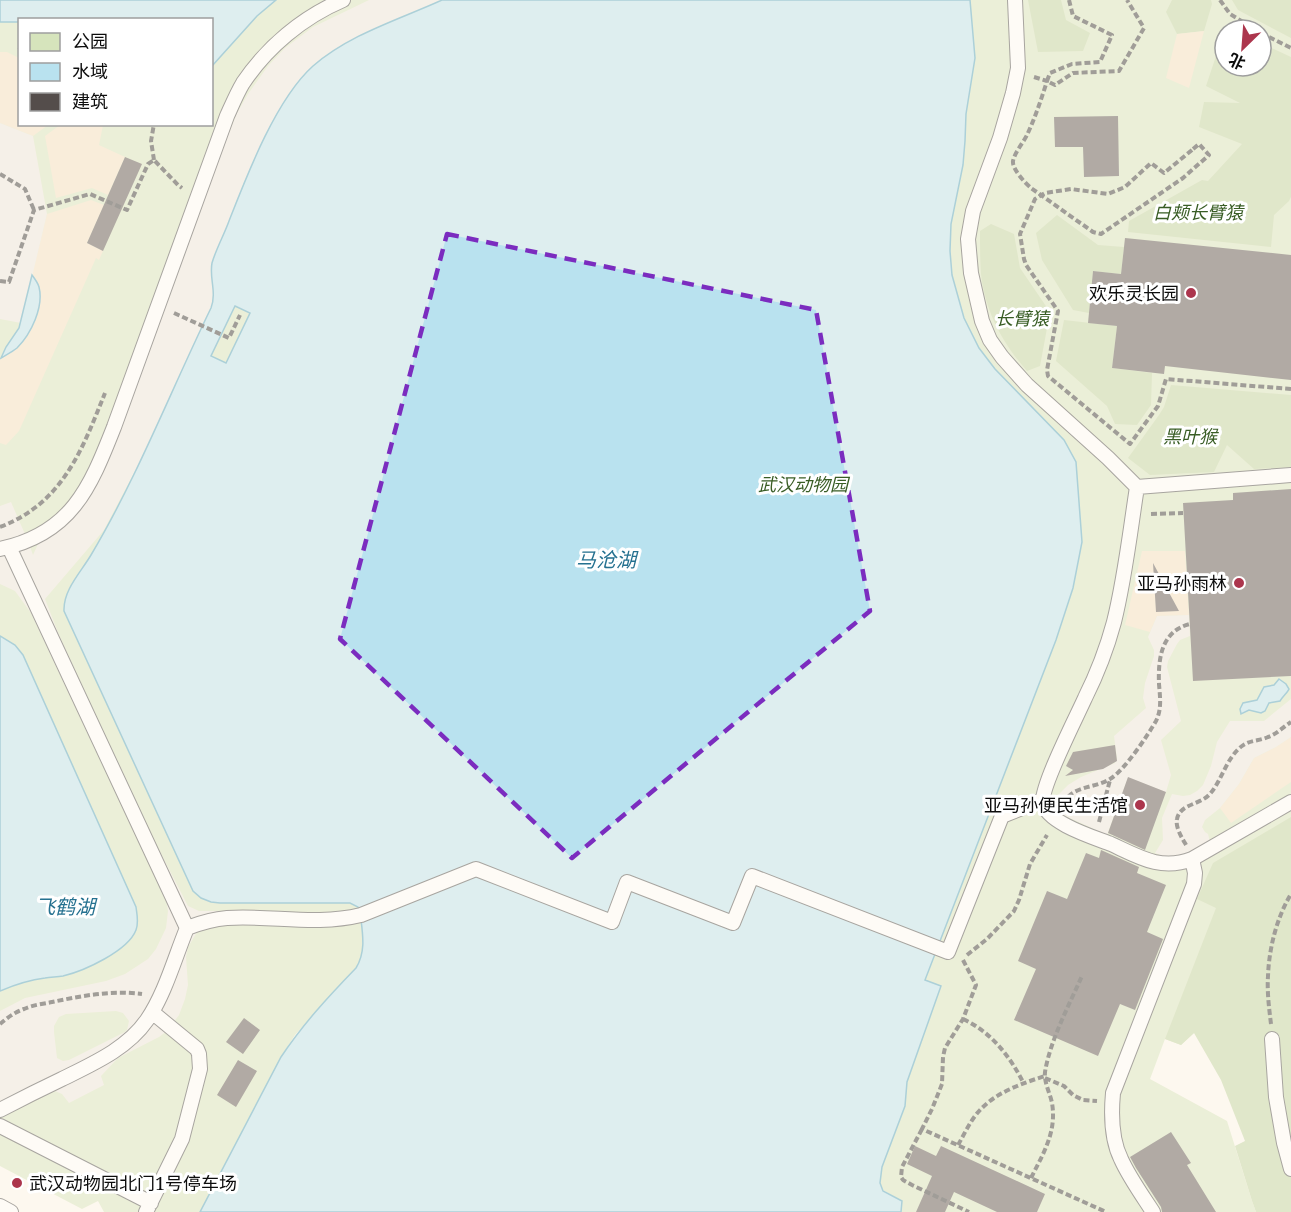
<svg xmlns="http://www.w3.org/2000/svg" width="1291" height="1212" viewBox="0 0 1291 1212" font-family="'Noto Serif','Noto Sans SC',serif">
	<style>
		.green { fill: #d6e4bc; fill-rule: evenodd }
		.forest { fill: #bdd29e }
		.sand { fill: #f3e1c1 }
		.plaza { fill: #ece7df; fill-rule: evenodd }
		.water { fill: #b9e2ef; stroke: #49a0bd; stroke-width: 1.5; fill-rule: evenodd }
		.building { fill: #544d4b }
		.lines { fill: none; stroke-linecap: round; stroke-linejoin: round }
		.service-casing { stroke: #404040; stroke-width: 16 }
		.path { stroke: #2f2f2f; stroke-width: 4; stroke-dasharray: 6 3; stroke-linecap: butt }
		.service { stroke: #fff; stroke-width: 14 }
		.path-bridge { stroke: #2f2f2f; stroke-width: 4; stroke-dasharray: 6 3; stroke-linecap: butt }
		.marked { fill: none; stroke: #7b2cbf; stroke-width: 4.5; stroke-dasharray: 12 8; stroke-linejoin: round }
		.poi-dot { fill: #ac364d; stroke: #fff; stroke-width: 2 }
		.labels { text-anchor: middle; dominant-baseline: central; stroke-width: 6; stroke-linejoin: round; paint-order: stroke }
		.park-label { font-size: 18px; font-style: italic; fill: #395d25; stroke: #fff }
		.poi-label { font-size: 18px; fill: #0d0d0d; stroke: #fff; text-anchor: end }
		.water-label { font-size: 20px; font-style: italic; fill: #257190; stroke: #fff }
	</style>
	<rect width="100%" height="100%" fill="#fdf8ef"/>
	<path class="green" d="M276,0H1291V1040L1194,1033L1181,1045L1165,1039L1150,1079L1227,1121L1252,1201L1256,1212H901L902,1201L883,1190L880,1183L882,1167L905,1106L907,1082L362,928C363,943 364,955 356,968L295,1035L281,1057L200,1212H104L98,1201L82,1209L0,1166V22H19L20,124H212V66L257,16ZM1225,30H1261V66H1225Z"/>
	<path class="forest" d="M1028,0H1061L1066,20L1090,33L1083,51L1038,52Z
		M1172,0H1211L1212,4L1204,31L1177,34L1166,12Z
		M1232,0H1291V38L1238,10Z
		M1225,34V66H1261V43L1291,57V197L1289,201L1274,215L1271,247L1128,232L1129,221L1202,180L1208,181L1242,144L1199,127L1204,102L1240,103L1206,86L1223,35Z
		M1057,215L1098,245L1124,247L1121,274L1093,271L1089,313L1073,310L1042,260L1036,233Z
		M991,224L1014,234L1020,268L1050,312L1040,366L1027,371C1003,344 985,311 981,274C980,260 980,246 980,231Z
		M1064,320L1117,326L1112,368L1152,373L1151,405L1137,425L1115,424L1107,406L1056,361Z
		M1171,385L1291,395V467L1254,469L1227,445L1214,472L1150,475L1128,458L1159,415L1164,407Z
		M1291,817V1212H1256L1252,1201L1235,1146L1245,1141L1221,1080L1194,1033L1181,1045L1165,1039L1216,908L1197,899L1213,863Z"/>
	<path class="sand" d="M1204,31L1189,88L1166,78L1177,34Z
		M0,52H7L19,58L20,124L48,125L33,136L0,123Z
		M60,125H103L99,145L125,157L108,195L92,188L56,198L45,136Z
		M91,200L104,205L87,243L103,251L99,260L96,258L19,431L6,445L0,443V359C5,356 11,353 16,349C34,332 47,297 32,275L47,214Z
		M1142,551H1185L1189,615L1157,616L1150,632L1125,625Z
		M1291,737V782L1231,823L1220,808L1239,784L1254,758L1276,747Z"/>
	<path class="plaza" d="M369,0H442L365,33L346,43L326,56L285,101L270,128L245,180L212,265L214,297L211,308L146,450L104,530L45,599L59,635L141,815L188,906L199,911H241L332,914L319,926L224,925L210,927L197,932L188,947L186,957L188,985L185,999L179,1015L167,1031L159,1037L118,1058L101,1076L104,1085L69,1103L62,1094L55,1091L51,1092L0,1116V1011L25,998L106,981L125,974L148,959L156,949L166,928L168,911L166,899L160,884L134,832L31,613L15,591L0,584V506L11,502L28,541L33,555L38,544L65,525L81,509L89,497L109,456L227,137L237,113L248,94L268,66L285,48L313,27ZM116,1011L123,1013L129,1021L127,1030L125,1032L69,1060L63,1061L57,1058L54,1032V1026L59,1017L66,1014Z
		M0,123L33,136L47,214L21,323L0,319Z
		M1189,615L1190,636L1180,640L1177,644L1168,661L1167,667L1181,721L1161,740L1171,775L1166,792L1128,778L1107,835L1059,813L1057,811L1054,803L1058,795L1068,785L1081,777L1115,763L1117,759L1114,736L1146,708L1143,698L1145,683L1154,656V650L1148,637L1157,616Z
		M1291,699V737L1276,747L1254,758L1239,784L1220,808L1205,820L1202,827L1205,832L1208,834L1210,842L1183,855L1172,857H1166L1155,853L1163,840L1162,818L1172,794L1183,796L1190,795L1197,791L1203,785L1211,766L1217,742L1230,721H1264Z"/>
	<path class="water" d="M0,0H276L257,16L212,66V20H20L19,22H0Z
		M442,0H970L975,58L966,114L965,141L963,165L951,224L950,251L952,275L964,318L979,348L995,369L1064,440L1076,462L1082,542L1073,588L1056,640L925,980L941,986L907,1082L905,1106L882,1167L880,1183L883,1191L902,1201L901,1212H200L281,1057C303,1024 328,997 356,968C367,950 362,931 360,911L358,907L350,903H220L211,902L201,898L193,891L64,611C63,590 81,572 91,555C138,476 171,390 211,308C217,292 209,278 212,263C216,249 224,235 229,221C247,175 276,99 313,66C350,34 398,20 442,0ZM235,306L250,313L226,363L211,356Z
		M32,275C35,279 38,283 39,287C44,307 31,334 17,348C12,352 6,355 1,358L6,347L19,328Z
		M0,636L15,645L23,655L136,907C137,915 139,922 136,930C128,951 84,971 63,976C57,977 51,977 45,978C29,980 14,985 0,991Z
		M1279,679L1286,684L1289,689C1288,692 1283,696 1280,701L1269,703L1265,711L1261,713L1249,710L1241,714L1240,709L1243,703L1257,700L1264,687L1274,685Z"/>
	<path class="building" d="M1118,116L1119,176L1084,177L1083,147H1055L1054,117Z
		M125,157L142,164L103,251L87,243Z
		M1125,238L1291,255V380L1165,366L1164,374L1112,368L1117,326L1088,323L1093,271L1121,274Z
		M1291,489V676L1193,681L1183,503L1233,500V493Z
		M1153,563L1179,611L1156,612Z
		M1115,745L1117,761L1103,769L1065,776L1073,770L1066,766L1073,752Z
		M1128,777L1166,792L1145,850L1108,833Z
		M1101,850L1139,867L1137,873L1166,885L1147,932L1163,939L1135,1010L1120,1004L1098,1056L1014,1020L1036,969L1018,961L1047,891L1067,899L1086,853L1099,858Z
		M244,1018L260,1030L243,1054L226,1042Z
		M238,1060L257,1071L236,1107L217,1095Z
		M1171,1132L1191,1163L1187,1165L1216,1212H1162L1161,1207L1136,1168L1130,1157Z
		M915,1146L936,1156L941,1146L1045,1194L1037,1212H997L954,1192L945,1212H916L932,1176L907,1164Z"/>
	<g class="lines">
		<defs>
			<path id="service" d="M1015,0L1018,68L1013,93L1000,138L973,211L968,239L971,273L982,321L990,340L1002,357L1027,385L1108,458L1137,487C1130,532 1125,578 1114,622C1107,648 1097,674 1085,698C1077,716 1040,788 1043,803C1047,823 1093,837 1111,844C1139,857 1161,871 1192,859L1291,802
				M1137,487L1291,475
				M0,549C71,534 90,488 114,427L227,116C232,105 237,93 243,83C267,47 303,17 343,0
				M187,928C200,923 213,919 227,918C272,915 316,926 361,915L476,869L612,922L627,882L733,923L752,876L948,952L1002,816L1042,800
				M1272,1039L1276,1097L1284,1143L1291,1169
				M0,1110C21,1099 41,1089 62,1079C92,1064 127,1049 147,1020C165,994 175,957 187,928L9,547
				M0,1126L151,1203
				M0,1206L11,1212
				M146,1212L182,1139L200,1069L199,1054L197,1049L152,1012
				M1153,1212C1142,1195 1129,1177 1121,1159C1111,1139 1111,1115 1113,1093L1194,884L1195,873L1192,859"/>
		</defs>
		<use href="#service" class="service-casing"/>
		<path class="path" d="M1069,0L1073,16L1112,35L1100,62L1072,64L1050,73L1047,81L1055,85L1073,73L1119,71L1144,28L1127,0
			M1220,0L1230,14L1256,30
			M1261,33L1291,48
			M19,47L20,48
			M1034,77L1047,81C1041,100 1035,118 1027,135C1023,143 1015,152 1013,161C1012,169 1025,183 1031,188L1093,232L1101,234L1183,178L1209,155L1199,144L1192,150
			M154,160L151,141L154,124
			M0,174L25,189L34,210
			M0,281L9,282L34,210L90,194L127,210L148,164L154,160L178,185L182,188
			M174,313L229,338L240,315
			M1151,514L1183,513
			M0,527C63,503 82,450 105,393
			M1063,804C1072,785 1094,789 1110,779C1124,771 1148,735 1156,721C1162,709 1160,697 1159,684C1158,659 1161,631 1190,624
			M1099,822L1110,780
			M1186,845C1182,838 1175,827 1177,819C1180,804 1199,805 1209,795C1222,781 1226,758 1242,746C1250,740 1259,741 1268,737C1277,734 1283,727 1291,722
			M967,955L987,939L1014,911L1019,900L1030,864L1047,835
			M963,960L976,985L963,1019L945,1048L943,1057L942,1084L932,1109L922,1129L1106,1212
			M963,1019C991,1032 1010,1056 1024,1084
			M0,1024C7,1018 15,1012 24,1009C32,1005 43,1004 52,1002C81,996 111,990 142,994
			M1271,1024C1269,1008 1267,992 1268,976C1269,948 1277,917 1291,894
			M1045,1078L1064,1086L1073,1095L1083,1100L1097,1101
			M922,1129L902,1167L901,1177L903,1180L912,1185L969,1212
			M958,1145C965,1133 971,1119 981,1109C997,1092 1023,1083 1045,1076
			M1031,1178C1043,1154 1057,1132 1052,1103C1050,1093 1044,1083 1045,1072C1050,1041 1069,1005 1082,976"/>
		<use href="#service" class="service"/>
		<path class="path-bridge" d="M1192,150L1164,173L1151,163L1125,187L1108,194L1071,189L1045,193L1035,199L1020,234L1024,259L1026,265L1058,311L1047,370L1048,376L1130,444L1158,406L1166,379L1291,389"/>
	</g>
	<path d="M0 0H1291V1212H0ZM447,234L816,310L870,611L572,858L340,639Z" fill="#fdf8ef" fill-opacity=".55" fill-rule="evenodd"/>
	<path class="marked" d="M447,234L816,310L870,611L572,858L340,639Z"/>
	<g class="poi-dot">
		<circle cx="1191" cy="293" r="6"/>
		<circle cx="1239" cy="583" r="6"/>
		<circle cx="1140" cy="805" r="6"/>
		<circle cx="17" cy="1183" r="6"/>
	</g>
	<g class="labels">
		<g class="park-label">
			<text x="1198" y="212">白颊长臂猿</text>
			<text x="1022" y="318">长臂猿</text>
			<text x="1190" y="436">黑叶猴</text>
			<text x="803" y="484">武汉动物园</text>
		</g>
		<g class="poi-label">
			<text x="1179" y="293">欢乐灵长园</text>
			<text x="1227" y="583">亚马孙雨林</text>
			<text x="1128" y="805">亚马孙便民生活馆</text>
			<text x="29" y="1183" text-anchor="start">武汉动物园北门1号停车场</text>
		</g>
		<g class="water-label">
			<text x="606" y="559">马沧湖</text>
			<text x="65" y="906">飞鹤湖</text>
		</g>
	</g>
	<rect x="18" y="18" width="195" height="108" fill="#ffffff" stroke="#9e9e9e" stroke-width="1.5"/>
	<rect x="30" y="33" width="30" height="18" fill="#d6e4bc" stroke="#9e9e9e" stroke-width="1.5"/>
	<text x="72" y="48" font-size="18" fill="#0d0d0d">公园</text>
	<rect x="30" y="63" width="30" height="18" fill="#b9e2ef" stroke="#9e9e9e" stroke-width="1.5"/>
	<text x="72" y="78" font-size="18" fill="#0d0d0d">水域</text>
	<rect x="30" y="93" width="30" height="18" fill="#544d4b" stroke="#9e9e9e" stroke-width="1.5"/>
	<text x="72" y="108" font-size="18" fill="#0d0d0d">建筑</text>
	<g transform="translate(1243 48) rotate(205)"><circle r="28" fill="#ffffff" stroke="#9e9e9e" stroke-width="1.5"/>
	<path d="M0-4.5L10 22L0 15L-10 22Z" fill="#ac364d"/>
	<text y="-9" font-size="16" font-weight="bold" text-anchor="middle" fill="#0d0d0d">北</text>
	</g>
</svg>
